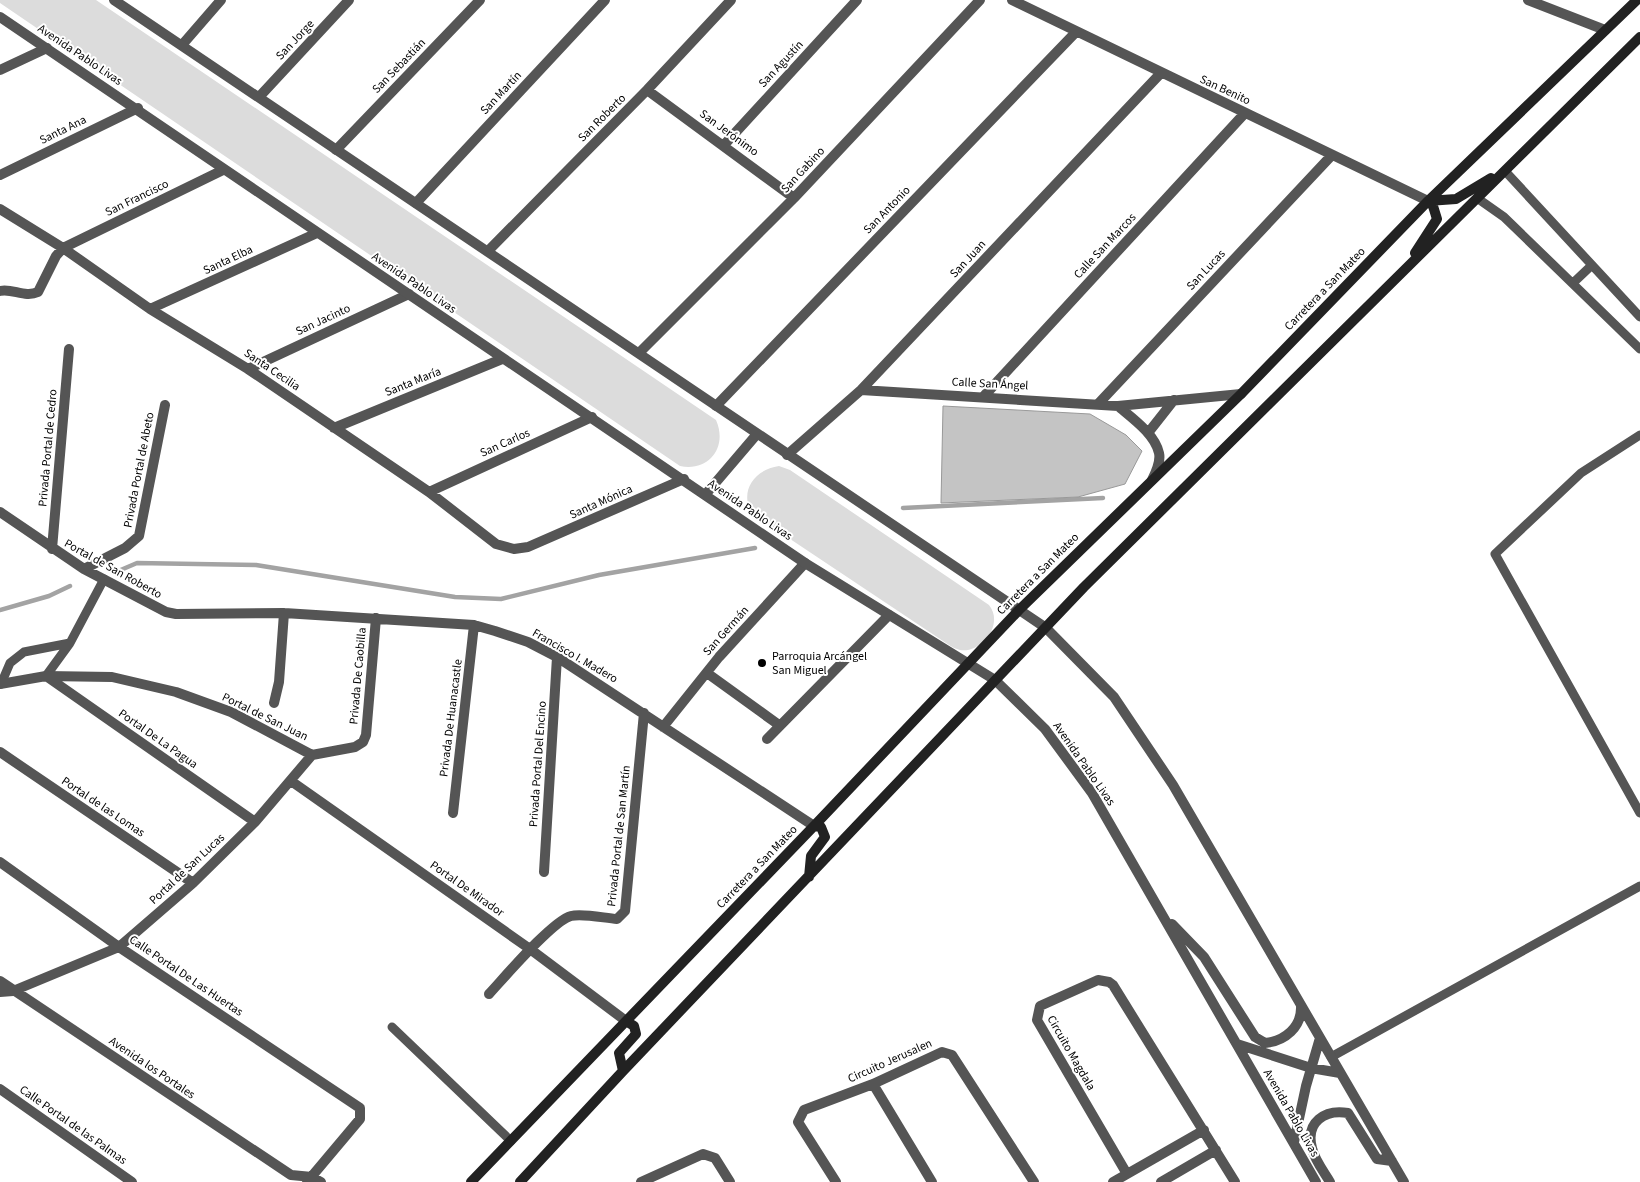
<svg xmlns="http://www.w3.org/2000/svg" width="1640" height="1182" viewBox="0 0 1640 1182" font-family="'Source Sans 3',sans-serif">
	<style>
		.green { fill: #dcdcdc }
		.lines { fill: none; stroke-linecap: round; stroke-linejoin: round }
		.stream { stroke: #a3a3a3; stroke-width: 4.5 }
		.building { fill: #c4c4c4; stroke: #999 }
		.service { stroke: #555; stroke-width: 9 }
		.minor { stroke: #555; stroke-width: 10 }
		.tertiary { stroke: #555; stroke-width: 10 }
		.secondary { stroke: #222; stroke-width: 10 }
		.poi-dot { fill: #000; stroke: #fff; stroke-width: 2 }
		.labels { text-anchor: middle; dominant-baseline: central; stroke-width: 4; stroke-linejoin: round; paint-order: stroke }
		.street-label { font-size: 12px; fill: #000; stroke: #fff }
		.poi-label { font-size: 12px; fill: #000; stroke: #fff; text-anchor: start }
	</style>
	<rect width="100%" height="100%" fill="#fff"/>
	<path class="green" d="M0,0H96L716,420C728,447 709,472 680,466L0,3Z
		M779,466L790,470L989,605C1005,625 980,654 960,650C956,649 952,647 949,645L751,513C740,490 754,470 779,466Z"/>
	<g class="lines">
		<path class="stream" d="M903,508L1103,498
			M116,572L137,563L256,565L455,597L501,599L599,575L755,548
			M0,610L49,596L70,586"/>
	</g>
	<path class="building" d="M943,406L1090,414L1126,435L1142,451L1125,484L1078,497L941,503Z"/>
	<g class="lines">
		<path class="service" d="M1505,171L1640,317
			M1477,198L1504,217L1640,349
			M1573,283L1592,265
			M1640,435L1581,473L1495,554L1640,813
			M46,676L70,643L104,579
			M1,684L10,663L24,652L70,643
			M392,1027L511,1141
			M1331,1057L1640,886"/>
		<path class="minor" d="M1012,0L1428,201
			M1528,0L1605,30
			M182,45L221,0
			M0,70L47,48
			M647,90L794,198
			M260,96L349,0
			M724,145L857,0
			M336,150L480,0
			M0,175L138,108
			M416,203L605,0
			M0,209L63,248L150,309L248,369L429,492L496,544L514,549L528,547L684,479
			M488,251L647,90L731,0
			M0,291C12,288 25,298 38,292L56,256L63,248L223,170
			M150,309L317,233
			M639,353L794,198L980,0
			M248,369L409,294
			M861,390L1118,406L1241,394
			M984,396L1245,113
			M1099,403L1332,155
			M716,406L1076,32
			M1118,406C1132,418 1155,434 1159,453C1161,462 1156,472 1152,480
			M334,428L502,359
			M1148,433L1174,400
			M787,455L861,390L1160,74
			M429,492L592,417
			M0,512L84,569L166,612L176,614L284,613L474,625L495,631L528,642L557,657L814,826
			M52,549L69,349
			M84,569L125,548L139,536L165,405
			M1046,628L1114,697L1173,785L1404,1182
			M707,673L779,725
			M46,676L255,822
			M995,680L1045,729L1092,793L1316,1182
			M0,684L46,676L112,677L176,692L231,712L312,755
			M274,703L279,682L284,613
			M663,727L719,657L805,563
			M767,739L889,615
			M0,752L193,883
			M291,781L530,949L626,1021
			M453,813L474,625
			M0,862L119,947L360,1108V1119L307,1182
			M544,872L557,657
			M1172,924L1204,957L1255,1037L1265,1043C1285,1041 1302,1027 1301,1006
			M0,981L291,1175L312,1177L321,1182
			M0,992L13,991L119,947L193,883L255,822L312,755L355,747L363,742L366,735L376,618
			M489,994C504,978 552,921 571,916C582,913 604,918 617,919L625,911L644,713
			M1237,1044L1311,1068L1340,1073
			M873,1084L932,1182
			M0,1089L132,1182
			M1294,1142L1306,1086L1320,1038
			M1127,1174L1037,1020L1040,1006L1098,980L1109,982L1113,985L1235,1182
			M641,1182L703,1154L715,1158L730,1182
			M836,1182L798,1122L804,1110L873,1084L942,1052L952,1055L1034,1182
			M1113,1182L1204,1130
			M1161,1182L1216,1150
			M1330,1182C1324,1172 1314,1159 1312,1148C1305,1122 1325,1109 1348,1113L1377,1159L1392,1161"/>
		<path class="tertiary" d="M114,0L1046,628
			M0,17L805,563L995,680
			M705,495L757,434"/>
		<path class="secondary" d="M1428,201L1456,199L1491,178
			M1415,253L1437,219L1433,206L1428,201
			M809,877L811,856L825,837L821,827L814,826
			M623,1071L619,1053L636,1034L634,1026L626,1021
			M471,1182L814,826L1019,610L1241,394L1428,201L1637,0
			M520,1182L623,1071L1084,587L1640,37"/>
	</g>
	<circle class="poi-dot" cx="762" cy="663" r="5"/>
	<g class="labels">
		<g class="street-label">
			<text transform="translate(295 40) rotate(-47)">San Jorge</text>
			<text transform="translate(80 55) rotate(34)">Avenida Pablo Livas</text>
			<text transform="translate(781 64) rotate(-47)">San Agustín</text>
			<text transform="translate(399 66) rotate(-46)">San Sebastián</text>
			<text transform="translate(1225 90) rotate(25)">San Benito</text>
			<text transform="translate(501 93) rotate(-47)">San Martín</text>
			<text transform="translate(602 118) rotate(-45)">San Roberto</text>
			<text transform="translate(63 130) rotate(-26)">Santa Ana</text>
			<text transform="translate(729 133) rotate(36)">San Jerónimo</text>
			<text transform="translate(803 170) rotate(-47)">San Gabino</text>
			<text transform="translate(137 198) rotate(-26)">San Francisco</text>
			<text transform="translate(887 210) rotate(-46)">San Antonio</text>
			<text transform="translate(1105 246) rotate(-47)">Calle San Marcos</text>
			<text transform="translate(968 259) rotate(-47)">San Juan</text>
			<text transform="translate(228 260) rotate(-25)">Santa Elba</text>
			<text transform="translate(1206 270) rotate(-47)">San Lucas</text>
			<text transform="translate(414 283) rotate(34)">Avenida Pablo Livas</text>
			<text transform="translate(1325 289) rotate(-46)">Carretera a San Mateo</text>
			<text transform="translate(323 320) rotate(-25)">San Jacinto</text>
			<text transform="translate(272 370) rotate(34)">Santa Cecilia</text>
			<text transform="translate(413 382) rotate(-22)">Santa María</text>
			<text transform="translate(990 384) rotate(3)">Calle San Ángel</text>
			<text transform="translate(505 443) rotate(-24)">San Carlos</text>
			<text transform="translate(48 448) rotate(-85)">Privada Portal de Cedro</text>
			<text transform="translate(139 470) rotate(-79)">Privada Portal de Abeto</text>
			<text transform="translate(601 502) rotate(-24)">Santa Mónica</text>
			<text transform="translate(750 510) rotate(34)">Avenida Pablo Livas</text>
			<text transform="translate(113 569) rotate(29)">Portal de San Roberto</text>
			<text transform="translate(1038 574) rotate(-45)">Carretera a San Mateo</text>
			<text transform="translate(726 631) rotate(-48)">San Germán</text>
			<text transform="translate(575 656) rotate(30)">Francisco I. Madero</text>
			<text transform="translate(358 676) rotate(-85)">Privada De Caobilla</text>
			<text transform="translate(265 717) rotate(26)">Portal de San Juan</text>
			<text transform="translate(451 718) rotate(-83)">Privada De Huanacastle</text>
			<text transform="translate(158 739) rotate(35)">Portal De La Pagua</text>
			<text transform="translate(538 764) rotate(-86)">Privada Portal Del Encino</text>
			<text transform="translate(1084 764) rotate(55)">Avenida Pablo Livas</text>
			<text transform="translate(103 807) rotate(34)">Portal de las Lomas</text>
			<text transform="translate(619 836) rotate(-84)">Privada Portal de San Martín</text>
			<text transform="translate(757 867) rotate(-46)">Carretera a San Mateo</text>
			<text transform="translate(187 869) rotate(-43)">Portal de San Lucas</text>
			<text transform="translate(467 889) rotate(35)">Portal De Mirador</text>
			<text transform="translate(186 976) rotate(34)">Calle Portal De Las Huertas</text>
			<text transform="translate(1071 1053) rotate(60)">Circuito Magdala</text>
			<text transform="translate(890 1061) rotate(-24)">Circuito Jerusalen</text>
			<text transform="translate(152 1068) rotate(34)">Avenida los Portales</text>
			<text transform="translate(1291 1113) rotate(60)">Avenida Pablo Livas</text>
			<text transform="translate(73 1125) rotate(35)">Calle Portal de las Palmas</text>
		</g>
		<g class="poi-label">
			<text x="772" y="656">Parroquia Arcángel<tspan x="772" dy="14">San Miguel</tspan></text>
		</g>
	</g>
</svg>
